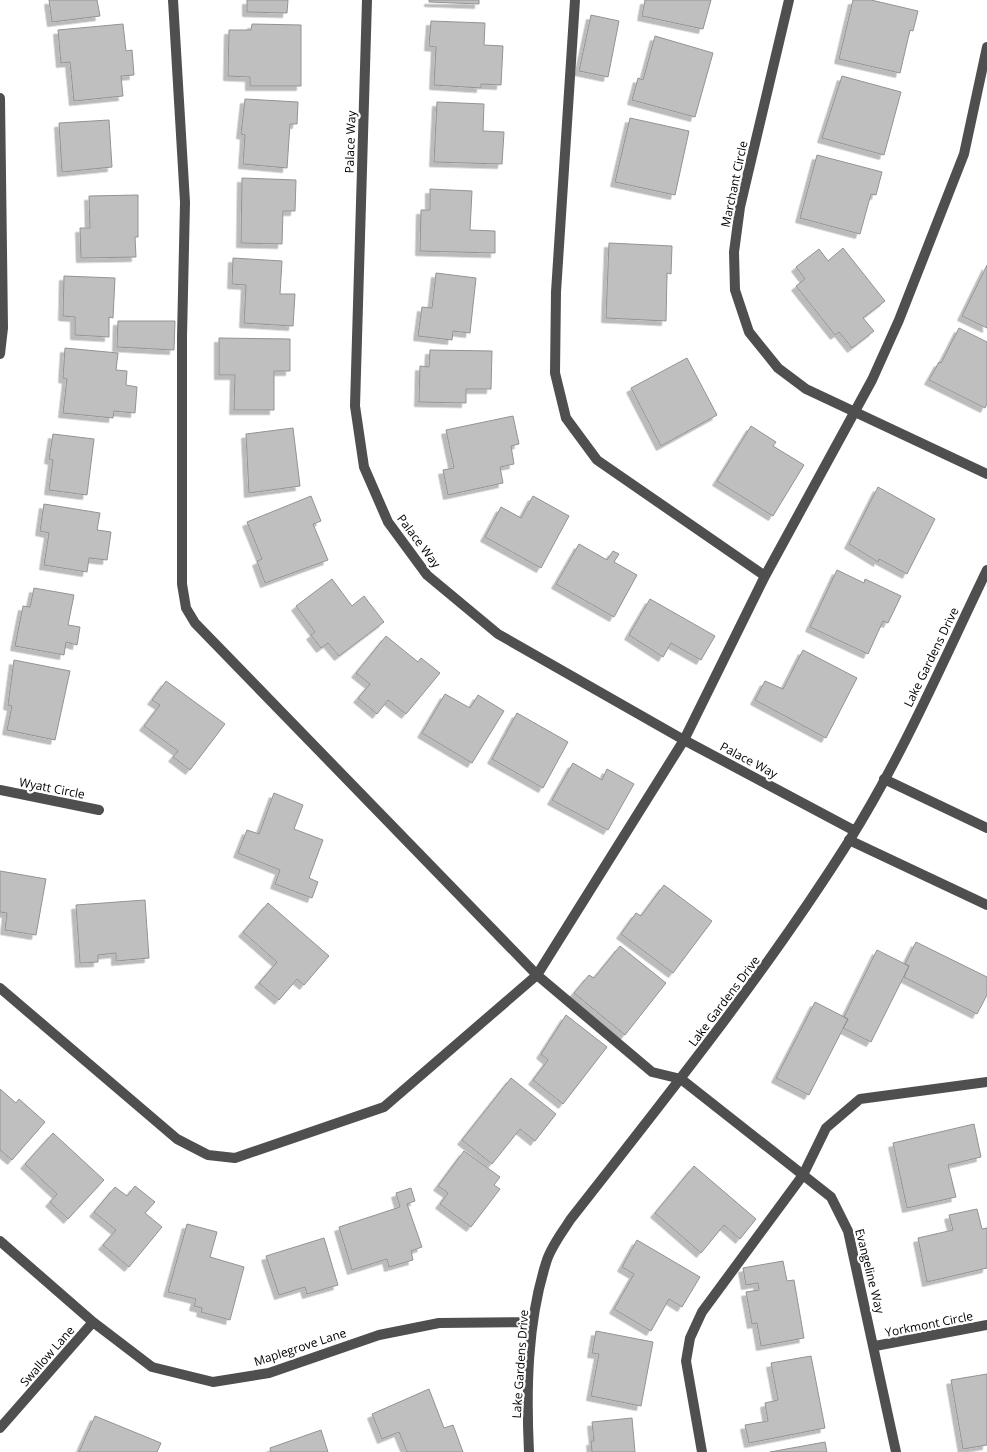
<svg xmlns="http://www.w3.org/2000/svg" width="987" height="1452" viewBox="0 0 987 1452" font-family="'Open Sans',sans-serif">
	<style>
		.building { fill: #bfbfbf; stroke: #939393; filter: url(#shadow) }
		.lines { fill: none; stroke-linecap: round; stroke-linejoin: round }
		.lane { stroke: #4f4f4f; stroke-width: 10 }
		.street { stroke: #4f4f4f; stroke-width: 10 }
		.labels { text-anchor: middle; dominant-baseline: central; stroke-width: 4.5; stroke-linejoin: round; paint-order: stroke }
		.street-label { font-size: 12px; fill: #000; stroke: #fff }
	</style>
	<defs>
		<filter id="shadow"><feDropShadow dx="-4.5" dy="4.5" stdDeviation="0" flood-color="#0004"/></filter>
	</defs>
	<rect width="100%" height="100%" fill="#fff"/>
	<path class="building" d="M49,0H97L100,16L52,22Z
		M247,0H288L287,13L247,12Z
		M429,0H479V4L429,2Z
		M645,0H711L703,29L642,16Z
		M853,0H871L918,11L913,31L910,30L900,73L839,59Z
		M591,15L619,21L608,77L579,71Z
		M431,21L485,23L484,45L503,46L501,85L481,84V88L434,85L436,47L429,46Z
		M123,24L126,51L132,50L134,75L121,76L123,96L74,101L70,62L61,63L58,30Z
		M252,24L301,25V86H250V77L228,76L229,30H251Z
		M655,36L713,53L695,117L632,100L638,78L643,80Z
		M842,76L901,92L884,155L822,138Z
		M245,99L298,102L297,124H290L287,168L243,164L245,135L241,134Z
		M437,102L484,104L483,131L504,132L502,164L434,162Z
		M630,118L689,131L675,195L615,182Z
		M109,120L112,167L62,172L59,123Z
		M817,155L882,172L876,195L871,194L860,234L800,218Z
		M242,178L296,180L295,211H283L282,244L241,243Z
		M430,189L472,191L470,230L495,231V253L420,251L421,210H430Z
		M138,195V237H135L136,257L81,258L80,228H90L89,196Z
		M609,243L672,246L671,274L667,273L666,321L606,318Z
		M843,248L885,301L863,318L874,331L852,348L839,332L835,335L796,286L805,279L796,267L819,249L828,261Z
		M233,258L282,261L280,294H295L293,326L244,323L246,285L232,284Z
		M987,265V328L962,316Z
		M436,273L476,278L470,333L453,331L452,340L418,336L422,307L432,308Z
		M64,276L115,278L113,318L109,317V337L75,335V317L63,316Z
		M118,321H175L174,350L117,347Z
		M959,328L987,342V404L985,408L929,380L939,362L941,363Z
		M219,338L290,339V371H274V410H234L235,375H219Z
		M65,348L118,353L116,370L127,371L126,385L137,387L135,413L114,411L113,418L63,413L67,379L63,378Z
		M430,350L492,351L491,389H466V403L419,402L420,366L429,367Z
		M687,358L717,415L661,446L631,388Z
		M513,416L519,444L511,446L514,464L500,467L503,483L448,495L443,470L454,468L446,430Z
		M751,426L776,442L773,446L804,465L773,516L717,481Z
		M293,428L300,486L249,493L246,434Z
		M53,434L94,439L87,495L49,490L53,460L49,459Z
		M878,487L935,519L907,574L879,559L878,562L849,544Z
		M311,496L321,521L313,524L328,560L265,583L257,561L262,559L247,522Z
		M533,496L569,516L541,568L485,537L501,507L521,518Z
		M44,504L100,513L97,530L111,532L107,560L89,558L87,572L44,565L49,533L40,531Z
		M579,544L607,560L613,551L619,554L614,562L637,575L614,617L556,584Z
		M837,570L864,583L865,579L901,596L888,623L883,621L868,654L810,627Z
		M332,579L352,606L364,596L384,622L339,656L328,643L321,648L311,635L315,632L296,606Z
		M34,588L74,595L68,625L80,627L77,645L66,642L64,655L15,646L23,606L30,607Z
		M650,599L715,636L701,660L671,643L663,657L629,635Z
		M386,636L418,662L421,658L440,673L406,714L388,700L377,714L358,698L370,684L356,673Z
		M803,650L857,678L826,738L755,700L765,681L783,689Z
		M14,660L70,671L55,740L7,730L12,706L8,705Z
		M166,681L225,724L190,770L173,757L178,751L144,726L160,705L152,700Z
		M445,694L470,708L478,695L504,711L472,763L422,733Z
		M517,713L568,742L543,788L492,759Z
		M573,763L602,780L607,769L634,784L608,830L552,800Z
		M274,793L303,805L294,829L323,840L309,878L318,882L312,898L275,884L280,870L238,853L247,830L259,834Z
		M0,871L46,879L36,935L5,930L7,913L0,912Z
		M664,885L712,921L673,973L621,934L636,913L641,916Z
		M145,900L149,958L116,961V953L98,955V962L80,963L76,905Z
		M268,903L329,956L304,985L297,979L279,1000L259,983L277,962L243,932Z
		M916,942L987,977V995L977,1014L904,977L909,966L905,964Z
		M620,946L666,983L625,1035L574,993L589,975L594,978Z
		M877,950L909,966L871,1042L843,1028L848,1019L844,1017Z
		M815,1002L848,1019L809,1095L776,1078Z
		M566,1015L607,1047L563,1104L533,1080L548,1060L541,1054Z
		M511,1078L556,1114L535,1141L520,1129L492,1164L462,1140Z
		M0,1089L16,1103L19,1099L45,1122L12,1160L0,1150Z
		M974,1124L981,1157L948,1165L956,1197L907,1208L893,1143Z
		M53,1133L104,1180L68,1219L50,1202L57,1194L25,1164Z
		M464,1151L500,1177L494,1185L500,1189L471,1227L440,1204L448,1193L438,1186Z
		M694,1166L756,1219L740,1239L724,1225L701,1253L655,1213Z
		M135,1186L155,1202L145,1213L162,1227L129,1267L103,1245L116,1230L94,1212L115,1187L127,1196Z
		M411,1188L415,1201L407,1204L422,1247L411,1251L413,1260L389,1267L387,1259L352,1270L339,1227L400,1207L396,1193Z
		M977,1209L982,1229L987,1228V1268L927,1282L918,1238L953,1230L949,1215Z
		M187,1224L217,1232L210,1257L244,1267L230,1320L201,1312L202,1308L194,1306L196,1299L168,1292Z
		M324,1238L338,1285L307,1294L305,1287L279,1295L266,1256Z
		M637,1240L700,1277L682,1307L669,1299L651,1331L614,1309L634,1274L622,1267Z
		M783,1261L787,1281L794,1280L804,1338L761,1346L757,1323L752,1324L746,1292L759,1290L758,1283L746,1285L743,1268Z
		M596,1331L653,1342L641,1406L591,1396L599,1354L592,1353Z
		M811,1356L825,1428L749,1443L745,1425L768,1421L765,1403L778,1400L771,1363Z
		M987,1374V1445L963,1449L951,1380Z
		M429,1389L444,1428L453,1425L463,1452H407L399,1432L382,1439L372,1414Z
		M95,1416L161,1443L157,1452H79Z
		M632,1418L635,1452H592L591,1441H594L592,1422Z
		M321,1430L328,1452H271L270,1448Z
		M825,1442L827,1452H770Z"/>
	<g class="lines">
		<path class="lane" d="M173,0L185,202L182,337V584L186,608L195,623L537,975L652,1072L681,1079
			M575,0L556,292L555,373L566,418L597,460L765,576
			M884,779L987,828
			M849,840L987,905
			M0,988L177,1139L208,1155L235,1158L384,1107L537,975L684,740L765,576L872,380L899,320L964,154L987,47
			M702,1452L686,1361L690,1338L702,1312L803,1175L826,1128L860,1099L987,1082"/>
		<path class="street" d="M367,0L355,406L364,467L388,522L427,575L498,634L684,740L855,831
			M789,0L740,207L734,252L735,290L749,332L778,368L806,389L987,474
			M0,98L3,328L0,354
			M0,790L99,810
			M681,1079L831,1197L848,1231L896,1452
			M0,1241L93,1322L152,1367L213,1382L269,1373L379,1335L439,1323L533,1322
			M875,1346L987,1325
			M0,1428L93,1322
			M529,1452C526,1390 527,1323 546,1263C550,1248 562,1233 570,1220C667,1096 765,974 849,841C903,755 943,661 987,570"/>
	</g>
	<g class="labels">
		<g class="street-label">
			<text transform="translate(350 142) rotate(-88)">Palace Way</text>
			<text transform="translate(734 184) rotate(-78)">Marchant Circle</text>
			<text transform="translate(419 541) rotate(53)">Palace Way</text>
			<text transform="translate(931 657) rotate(-64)">Lake Gardens Drive</text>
			<text transform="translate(749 760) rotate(28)">Palace Way</text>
			<text transform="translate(52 788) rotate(11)">Wyatt Circle</text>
			<text transform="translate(724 1001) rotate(-53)">Lake Gardens Drive</text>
			<text transform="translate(870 1271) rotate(76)">Evangeline Way</text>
			<text transform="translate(929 1324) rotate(-11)">Yorkmont Circle</text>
			<text transform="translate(300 1347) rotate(-18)">Maplegrove Lane</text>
			<text transform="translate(47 1356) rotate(-49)">Swallow Lane</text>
			<text transform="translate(520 1364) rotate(-86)">Lake Gardens Drive</text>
		</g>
	</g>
</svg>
